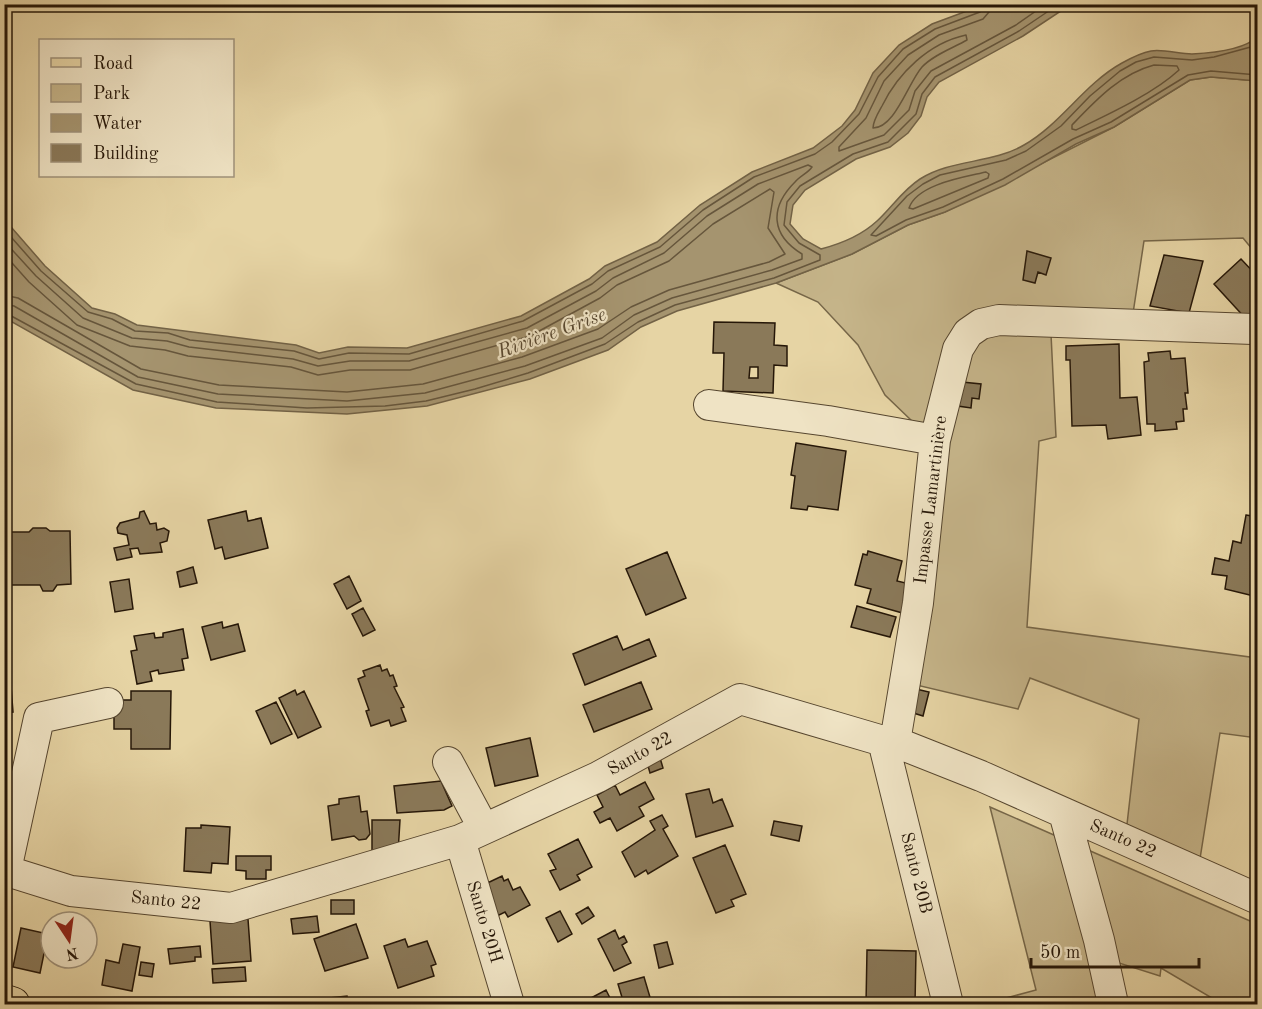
<svg xmlns="http://www.w3.org/2000/svg" width="1262" height="1009" viewBox="0 0 1262 1009" font-family="'Old Standard TT',serif">
	<style>
		.green { fill: #c5b489; stroke: #766648; stroke-width: 1.5 }
		.water { fill: #a5946f; stroke: #726246; stroke-width: 1.5 }
		.lines { fill: none; stroke-linecap: round; stroke-linejoin: round }
		.shore { stroke: #66563c; stroke-width: 1.5 }
		.building { fill: #8a7959; stroke: #261708; stroke-width: 1.5; fill-rule: evenodd }
		.minor-casing { stroke: #56462f; stroke-width: 32 }
		.major-casing { stroke: #261708; stroke-width: 35 }
		.minor { stroke: #efe3c4; stroke-width: 30 }
		.major { stroke: #e6d4a4; stroke-width: 33 }
		.labels { text-anchor: middle; dominant-baseline: central; stroke-width: 4.5; stroke-linejoin: round; paint-order: stroke }
		.street-label { font-size: 18px; fill: #261708; stroke: #efe3c4 }
		.water-label { font-size: 20px; font-style: italic; fill: #594931; stroke: #efe3c4 }
	</style>
	<rect width="100%" height="100%" fill="#e6d4a4"/>
	<filter id="stains"><feTurbulence type="fractalNoise" baseFrequency=".00333" numOctaves="4"/><feColorMatrix values="0 0 0 0 .2 0 0 0 0 .09 0 0 0 0 .02 0 0 0 .5 -.17"/></filter>
	<radialGradient id="worn" r=".72"><stop offset=".6" stop-color="#630" stop-opacity="0"/><stop offset="1" stop-color="#630" stop-opacity=".3"/></radialGradient>
	<path class="green" d="M1211,77L1257,81V255L1243,238L1144,241L1130,333L1051,334L1056,437L1039,441L1027,627L1257,658V738L1220,733L1199,865L1126,833L1139,719L1030,678L1018,709L912,684L940,448L885,395L858,345L818,302L776,283L852,254L908,225L945,212L1114,127L1190,80Z
		M990,807L1257,924L1256,1004H1222L1161,968L1160,976L1113,961L1123,1004H984L1036,990Z"/>
	<path class="water" d="M983,5H1070L1023,36L939,82L927,97L921,116L908,133L890,147L856,159L805,190L793,205L790,224L803,239L821,249C840,244 862,235 877,221C892,207 903,190 920,179C951,159 992,164 1024,145C1061,124 1084,84 1122,63C1131,58 1140,53 1151,51C1164,49 1179,54 1192,54C1211,53 1244,50 1257,37V81L1211,77L1190,80L1114,127L1076,144L1005,185L945,212L908,225L852,254L776,283L677,311L641,327L608,350L530,379L427,406L347,414L216,408L133,390L12,322L5,315V220L45,266L92,308L115,314L137,325L296,345L319,353L348,347L407,348L521,316L589,279L605,266L657,242L700,205L752,172L813,148L842,126L855,110L873,73L899,45L932,24Z"/>
	<g class="lines">
		<path class="shore" d="M991,4L989,12L983,19L939,35L908,55L884,81L866,118L839,147V151L884,135L909,110L915,91L931,71L1016,25L1046,4
			M966,35L967,40C953,48 933,55 922,67C908,83 895,128 873,128C873,121 878,113 882,106C898,73 929,43 966,35Z
			M1258,45L1214,57L1192,60L1154,57L1136,62L1120,71L1090,96L1061,126L1026,151L1006,160L940,175L923,184L907,196L871,235L876,236L906,220L943,207L1003,179L1073,139L1111,122L1188,75L1211,71L1258,75
			M1154,65L1177,66L1179,70C1153,94 1109,114 1076,130L1072,129V125C1096,100 1120,74 1154,65Z
			M986,172L989,174L988,178L913,209L909,208C917,184 965,177 986,172Z
			M4,229L41,271L88,312L112,319L135,331L168,333L190,340L294,351L319,359L349,353L409,354L523,321L592,284L608,271L660,247L703,210L754,177L815,154L832,142L859,114L878,77L903,49L935,29L980,12L983,4
			M4,241L36,276L83,318L132,338L167,341L189,347L293,359L318,366L350,361H409L527,328L596,291L613,278L664,253L707,216L758,184L808,165L812,167C808,173 800,176 795,182C769,208 771,235 802,254V259L772,270L672,298L634,315L602,338L525,366L425,393L347,401L218,394L138,377L14,306L4,304
			M4,254L29,282L77,325L130,346L165,350L188,356L291,367L318,375L350,370H410L530,336L600,298L617,285L669,261L713,224L770,189L774,192L768,228L785,254L769,262L669,290L631,307L598,329L522,357L423,384L347,392L219,385L141,369L18,298L4,295
			M4,312L136,384L217,402L307,408L385,406L426,401L475,389L528,373L605,344L638,322L675,305L774,278L820,260V255L799,243L784,225L787,202L800,186L853,154L888,142L916,114L922,94L935,77L1019,31L1059,4"/>
	</g>
	<path class="building" d="M1027,251L1051,258L1046,275L1038,272L1035,283L1023,280Z
		M1164,255L1203,261L1189,313L1150,306Z
		M1241,259L1258,277V311L1247,320L1214,284Z
		M714,322L775,323L774,345L787,346V366L774,365L773,393L723,391L724,353H713ZM750,367H758V378H749Z
		M1119,344L1120,398L1137,397L1141,435L1108,439L1106,425L1072,426L1070,360H1066V346Z
		M1170,351L1171,359L1185,358L1188,393H1185L1187,409H1183L1184,421L1176,422L1177,429L1155,431V424H1147L1144,362L1149,361L1148,353Z
		M962,382L981,384L979,399L972,398L971,408L958,406Z
		M796,443L846,451L838,510L808,506L807,510L791,508L795,476L791,475Z
		M144,511L150,524L156,523L157,530L164,528L169,531L167,541L160,543L162,552L140,554L138,548L130,549L132,557L117,560L114,548L129,545L127,535L118,533L117,528L120,523L139,518L140,512Z
		M246,511L248,521L261,518L268,548L225,559L222,547L215,549L208,520Z
		M1246,515L1258,517V597L1225,589L1227,576L1212,574L1215,558L1229,561L1233,541L1241,543Z
		M33,528H46L50,531H70L71,584L57,585L53,591H43L40,585H11L10,532H29Z
		M868,551L902,561L897,581L914,585L906,614L867,603L871,589L855,585L863,554L867,555Z
		M667,552L686,598L646,615L626,569Z
		M193,567L197,583L180,587L177,572Z
		M349,576L361,601L347,609L334,584Z
		M129,579L133,609L115,612L110,582Z
		M857,606L896,617L890,637L851,627Z
		M363,608L375,630L363,636L352,614Z
		M222,622L223,628L238,624L245,651L211,660L202,627Z
		M183,629L188,658L182,659L184,670L159,674L158,670L150,672L152,681L137,684L131,651L137,650L134,636L154,633L155,638L163,637V633Z
		M617,636L623,650L649,639L656,656L585,685L573,654Z
		M4,648H8L13,712L4,713Z
		M380,665L382,671L387,669L390,676L393,675L397,686L394,687L404,707L401,708L406,721L391,726L389,720L371,726L366,711L369,710L358,679L365,676L363,671Z
		M641,682L652,709L594,732L583,705Z
		M916,689L929,692L923,716L910,712Z
		M295,690L297,695L304,691L321,727L298,738L279,698Z
		M131,691H171L170,749H131V729H114V700H131Z
		M276,702L292,734L271,744L256,711Z
		M530,738L538,776L495,786L486,748Z
		M658,751L663,768L650,773L645,755Z
		M441,781L452,806L444,810L397,813L394,786Z
		M645,782L654,799L639,807L644,816L617,831L610,818L600,823L594,812L603,807L597,795L615,785L620,795Z
		M709,789L713,803L722,799L733,826L696,837L686,794Z
		M359,796L361,812L367,811L370,834L366,839L359,840L354,836L332,840L328,806L339,804V799Z
		M662,815L668,826L663,829L678,856L648,874L646,870L635,877L622,852L655,830L650,821Z
		M372,820H400L398,853L372,856Z
		M774,821L802,826L799,841L771,835Z
		M201,825L230,827L228,864L212,863L211,873L184,871L186,828H201Z
		M578,839L592,867L577,875L580,880L560,890L550,871L556,869L548,854Z
		M725,845L746,894L731,900L734,906L716,913L693,858Z
		M236,856H271V870H266V879H246V871L236,870Z
		M502,876L504,881L508,879L513,890L520,887L530,905L508,917L505,912L491,919L479,887Z
		M331,900H354V914H331Z
		M588,907L594,916L582,924L576,914Z
		M560,911L572,934L558,942L546,918Z
		M317,916L319,932L293,934L291,919Z
		M248,919L251,961L213,964L210,921Z
		M356,924L368,958L325,971L314,939Z
		M21,928L48,934L40,973L13,967Z
		M615,930L619,939L624,936L627,942L622,945L631,963L614,971L598,939Z
		M405,939L408,947L427,941L436,964L431,966L434,976L398,988L384,946Z
		M667,942L673,964L659,968L654,945Z
		M123,944L140,947L132,991L102,985L106,960L119,963Z
		M200,946L201,957H195V961L170,964L168,949Z
		M867,950L916,951L915,1004H866Z
		M141,962L154,964L152,977L139,975Z
		M245,967L246,981L213,983L212,969Z
		M644,977L652,1004H624L618,984Z
		M606,990L613,1004H592L591,998Z
		M347,996L348,1004H302V1001Z"/>
	<g class="lines">
		<defs>
			<path id="minor" d="M709,405L828,421L935,440
				M883,741L948,1004
				M895,742L918,603L935,440L958,349L968,333L981,324L999,320L1253,329
				M448,762L484,829
				M1064,813L1099,940L1113,1004
				M460,840L509,1004
				M4,870L71,891L231,908L460,840L598,777L740,699L883,741L895,742L981,776L1258,899
				M6,870L39,718L108,703"/>
			<path id="major" d="M4,1001L13,1004"/>
		</defs>
		<use href="#minor" class="minor-casing"/>
		<use href="#major" class="major-casing"/>
		<use href="#minor" class="minor"/>
		<use href="#major" class="major"/>
	</g>
	<g class="labels">
		<g class="street-label">
			<text transform="translate(931 500) rotate(-83)">Impasse Lamartinière</text>
			<text transform="translate(640 754) rotate(-29)">Santo 22</text>
			<text transform="translate(1123 839) rotate(24)">Santo 22</text>
			<text transform="translate(916 873) rotate(76)">Santo 20B</text>
			<text transform="translate(166 901) rotate(6)">Santo 22</text>
			<text transform="translate(484 922) rotate(73)">Santo 20H</text>
		</g>
		<g class="water-label">
			<text transform="translate(552 334) rotate(-20)">Rivière Grise</text>
		</g>
	</g>
	<rect width="1262" height="1009" fill="none" stroke="#e6d4a4" stroke-width="24"/>
	<rect x="6" y="6" width="1250" height="997" fill="none" stroke="#261708" stroke-width="3"/>
	<rect x="12" y="12" width="1238" height="985" fill="none" stroke="#261708" stroke-width="1.5"/>
	<rect x="39" y="39" width="195" height="138" fill="#efe3c4" stroke="#9f9179" stroke-width="1.5"/>
	<rect x="51" y="58" width="30" height="9" fill="#e6d4a4" stroke="#9f9179" stroke-width="1.5"/>
	<text x="93" y="69" font-size="18" fill="#261708">Road</text>
	<rect x="51" y="84" width="30" height="18" fill="#c5b489" stroke="#9f9179" stroke-width="1.5"/>
	<text x="93" y="99" font-size="18" fill="#261708">Park</text>
	<rect x="51" y="114" width="30" height="18" fill="#a5946f" stroke="#9f9179" stroke-width="1.5"/>
	<text x="93" y="129" font-size="18" fill="#261708">Water</text>
	<rect x="51" y="144" width="30" height="18" fill="#8a7959" stroke="#9f9179" stroke-width="1.5"/>
	<text x="93" y="159" font-size="18" fill="#261708">Building</text>
	<g transform="translate(69 940) rotate(167)"><circle r="28" fill="#efe3c4" stroke="#9f9179" stroke-width="1.5"/>
	<path d="M0-4.5L10 22L0 15L-10 22Z" fill="#8f2418"/>
	<text y="-9" font-size="16" font-weight="bold" text-anchor="middle" fill="#261708">N</text>
	</g>
	<path d="M1031 958v9h168v-9" fill="none" stroke="#261708" stroke-width="3"/>
	<text x="1040" y="958" font-size="18" fill="#261708" stroke="#efe3c4" stroke-width="4.5" paint-order="stroke">50 m</text>
	<rect width="100%" height="100%" filter="url(#stains)"/>
	<rect width="100%" height="100%" fill="url(#worn)"/>
</svg>
